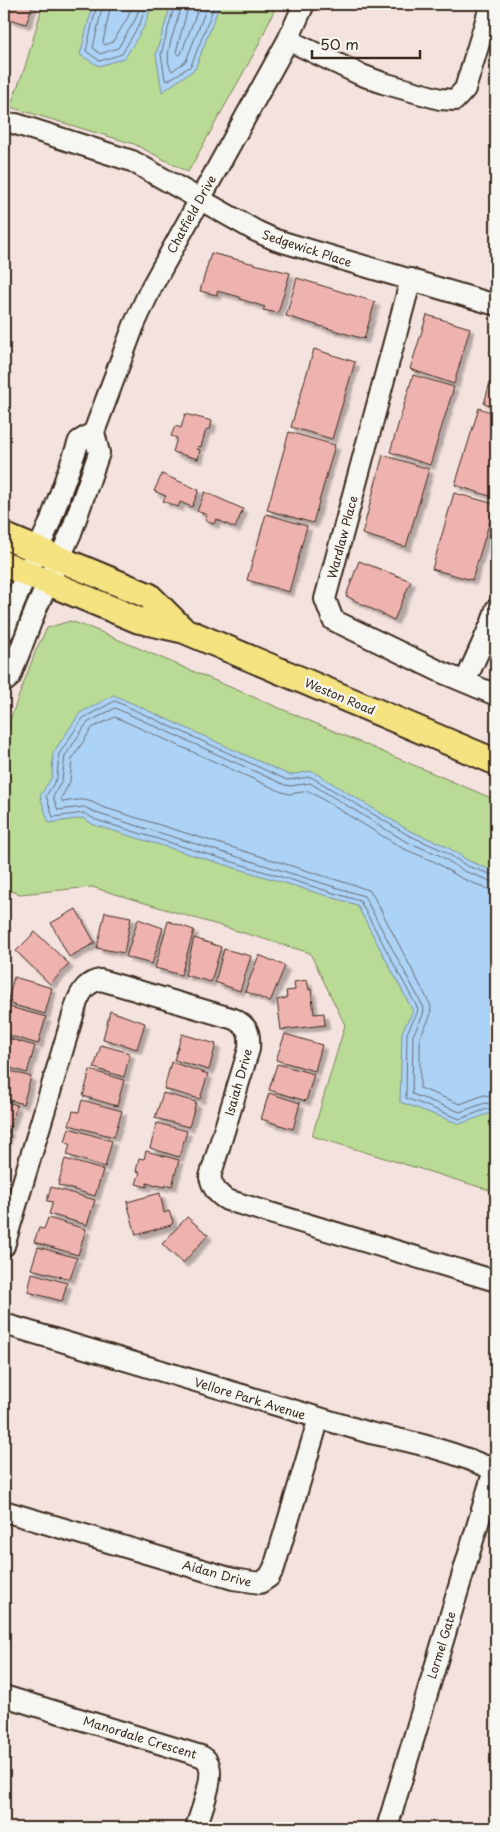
<svg xmlns="http://www.w3.org/2000/svg" width="500" height="1832" viewBox="0 0 500 1832" font-family="'Playpen Sans',sans-serif">
	<style>
		.green { fill: #b9db95; stroke: #7a825a }
		.water { fill: #acd2f5; stroke: #7f8f9f }
		.lines { fill: none; stroke-linecap: round; stroke-linejoin: round }
		.shore { stroke: #686d74; stroke-width: 1 }
		.building { fill: #efb3af; stroke: #3b2a1e; filter: url(#shadow) }
		.minor-casing { stroke: #3b2a1e; stroke-width: 24 }
		.major-casing { stroke: #3b2a1e; stroke-width: 29 }
		.minor { stroke: #f6f6f2; stroke-width: 20 }
		.major { stroke: #f5e382; stroke-width: 25 }
		.labels { text-anchor: middle; dominant-baseline: central; stroke-width: 4.5; stroke-linejoin: round; paint-order: stroke }
		.street-label { font-size: 12px; fill: #3b2a1e; stroke: #f6f6f2 }
	</style>
	<defs>
		<filter id="shadow"><feDropShadow dx="4.5" dy="4.5" stdDeviation="1" flood-color="#0004"/></filter>
	</defs>
	<rect width="100%" height="100%" fill="#f4e2de"/>
	<filter id="ink" filterUnits="userSpaceOnUse"><feTurbulence type="fractalNoise" baseFrequency=".02" numOctaves="2"/><feDisplacementMap in="SourceGraphic" scale="10" xChannelSelector="R" yChannelSelector="G"/><feConvolveMatrix kernelMatrix="1 2 1 2 8 2 1 2 1" color-interpolation-filters="sRGB"/></filter>
	<g filter="url(#ink)">
		<path class="green" d="M43,4H277L257,48L188,172L134,144L10,107L25,67Z
			M70,621L91,628L496,800V1192L312,1136L345,1025L310,953L92,887L20,894L4,889V736L36,650L47,628Z"/>
		<path class="water" d="M93,4H152L145,25L125,58L99,66L80,55Z
			M171,4H220L195,69L162,92L156,54Z
			M114,695L289,775L312,771L410,831L444,845L469,861L496,872V1117L488,1114L460,1124L400,1102L402,1032L413,1011L357,905L94,825L83,818L49,823L40,796L52,777L53,753L80,713Z"/>
		<g class="lines">
			<path class="shore" d="M97,4L86,51L100,61L122,54L140,23L147,4
				M103,4L93,48L100,54L118,48L135,20L141,4
				M111,4L103,42L105,45L113,42L128,17L133,4
				M175,4L161,54L165,79L167,81L191,66L215,4
				M181,4C180,23 160,54 172,71L186,61L208,4
				M189,4L176,52L178,55L181,54L200,4
				M496,876L467,866L442,850L408,835L311,777L287,780L115,701L83,718L59,754L57,778L46,796L53,817L84,813L96,820L360,901L418,1009L417,1013L407,1033L406,1098L460,1119L487,1109L496,1112
				M496,883L464,871L439,855L405,841L310,783L291,786L285,785L115,708L87,723L65,756L62,780L53,797L58,810L84,807L99,814L364,896L424,1008L423,1015L413,1035L412,1094L460,1112L485,1103L496,1105
				M496,890L488,889L461,878L435,862L402,848L309,791L290,794L282,792L115,717L92,728L72,759L70,782L61,798L63,802C81,799 86,798 102,807L369,890L374,897L431,1006L430,1017L420,1037V1088L460,1104L484,1095L496,1097"/>
		</g>
		<path class="building" d="M4,4H33L26,24L4,17Z
			M211,253L290,273L278,313L263,310L265,307L240,299V297L217,291V295L200,291Z
			M297,278L375,302L364,339L286,316Z
			M427,315L470,328L454,384L410,369Z
			M314,349L355,362L332,439L291,427Z
			M496,361V408L484,404Z
			M413,375L454,387L430,465L390,452Z
			M479,408L496,414V498L455,485Z
			M185,414L212,421L210,429H207L205,433L201,447L198,446L197,449L200,450L198,459L173,452L177,438L171,436L175,426L181,428Z
			M289,432L335,445L313,523L267,510Z
			M383,455L429,469L406,547L362,534Z
			M162,474L199,490L192,507L180,502L178,507L163,501L166,496L154,491Z
			M205,492L243,509L235,528L216,519L214,524L205,520L207,515L197,511Z
			M454,493L495,504L472,580L432,569Z
			M266,514L307,526L289,592L247,580Z
			M359,561L411,581L394,620L346,596Z
			M76,909L95,943L69,957L51,923Z
			M105,912L131,917L124,953L97,948Z
			M138,919L163,928L152,964L126,957Z
			M168,921L194,930L181,975L155,968Z
			M35,932L69,964L50,984L16,951Z
			M194,938L221,947L211,982L185,975Z
			M224,949L251,956L240,991L215,982Z
			M259,955L285,966L270,1002L245,991Z
			M14,977L52,988L45,1014L7,1003Z
			M307,980L309,990L311,989L314,1014L324,1013L325,1025L281,1030L277,1000L287,998L286,991L295,990L294,982Z
			M6,1006L46,1017L38,1044L4,1034V1015Z
			M110,1011L145,1023L137,1049L103,1039Z
			M182,1034L216,1044L209,1070L174,1060Z
			M285,1034L322,1045L315,1071L276,1060Z
			M4,1037L35,1046L27,1073L4,1066Z
			M101,1045L130,1053L124,1077L94,1068Z
			M171,1062L208,1074L200,1099L164,1089Z
			M277,1064L314,1074L306,1101L269,1090Z
			M4,1069L31,1077L23,1104L4,1098Z
			M90,1070L124,1080L117,1106L83,1096Z
			M163,1093L196,1102L189,1127L155,1118Z
			M269,1093L300,1103L293,1129L261,1119Z
			M82,1100L122,1111L114,1137L69,1125L73,1111L79,1112Z
			M4,1101L17,1105L10,1127L4,1125Z
			M157,1123L187,1131L179,1157L150,1148Z
			M4,1128L9,1130L4,1148Z
			M69,1128L112,1141L105,1167L67,1155L70,1144L65,1142Z
			M146,1151L179,1160L172,1186L166,1184L165,1187L157,1185L156,1186L147,1183V1187L136,1184L140,1172L136,1171L139,1158L144,1159Z
			M65,1159L103,1170L95,1196L58,1185Z
			M51,1187L95,1200L87,1225L49,1214L53,1202L47,1201Z
			M160,1193L164,1213L169,1211L173,1222L171,1225L136,1235L127,1202Z
			M187,1217L208,1235L183,1263L162,1244Z
			M48,1218L86,1229L78,1255L34,1242L39,1228L44,1229Z
			M38,1247L77,1258L70,1279L31,1269Z
			M32,1273L67,1283L62,1301L28,1292Z"/>
		<g class="lines">
			<defs>
				<path id="minor" d="M288,40L359,74L383,83L440,99L455,100L465,89L491,4
					M16,124L132,161L256,231L276,240L496,305
					M411,279L325,599L333,620L441,672L496,695
					M4,631L15,600L49,525L79,441L94,432
					M4,682L10,677L36,609L71,533L99,453L94,432L134,325L151,288L288,40L304,4
					M465,682L492,622L496,609
					M4,1246L77,1002C82,990 87,982 101,980L234,1019C249,1027 250,1033 249,1049L210,1177C213,1188 217,1194 227,1200L496,1281
					M4,1324L370,1433C414,1442 457,1452 496,1471
					M4,1511L233,1579L260,1583L269,1577L274,1568L319,1418
					M4,1696L201,1756C203,1757 206,1759 207,1761C217,1774 200,1813 196,1828
					M387,1828L496,1463"/>
				<path id="major" d="M4,536L149,596L183,630
					M4,564L138,620L183,630L496,762"/>
			</defs>
			<use href="#minor" class="minor-casing"/>
			<use href="#major" class="major-casing"/>
			<use href="#minor" class="minor"/>
			<use href="#major" class="major"/>
		</g>
	</g>
	<g class="labels">
		<g class="street-label">
			<text transform="translate(191 214) rotate(-61)">Chatfield Drive</text>
			<text transform="translate(307 248) rotate(18)">Sedgewick Place</text>
			<text transform="translate(342 537) rotate(-75)">Wardlaw Place</text>
			<text transform="translate(340 696) rotate(23)">Weston Road</text>
			<text transform="translate(238 1082) rotate(-74)">Isaiah Drive</text>
			<text transform="translate(250 1398) rotate(17)">Vellore Park Avenue</text>
			<text transform="translate(217 1573) rotate(15)">Aidan Drive</text>
			<text transform="translate(441 1645) rotate(-73)">Lormel Gate</text>
			<text transform="translate(140 1737) rotate(17)">Manordale Crescent</text>
		</g>
	</g>
	<rect width="500" height="1832" fill="none" stroke="#f6f6f2" stroke-width="20"/>
	<rect x="10" y="10" width="480" height="1812" fill="none" stroke="#3b2a1e" stroke-width="2" filter="url(#ink)"/>
	<path d="M312 50v8h108v-8" fill="none" stroke="#3b2a1e" stroke-width="2.5"/>
	<text x="320" y="50" font-size="15" fill="#3b2a1e" stroke="#f6f6f2" stroke-width="4" paint-order="stroke">50 m</text>
</svg>
